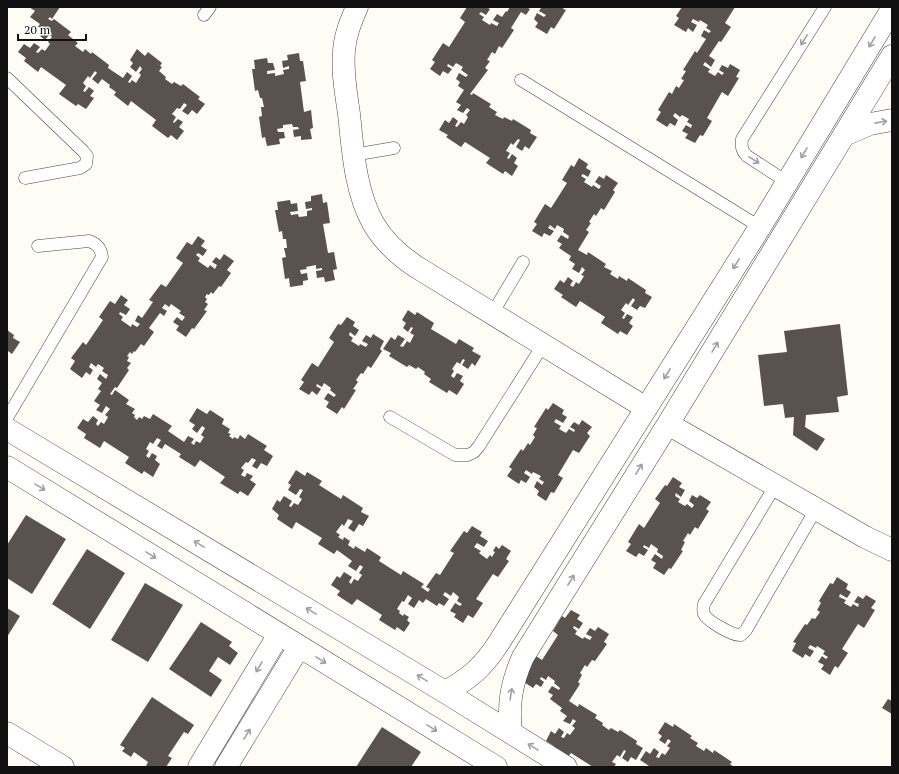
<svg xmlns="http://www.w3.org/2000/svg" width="899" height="774" viewBox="0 0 899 774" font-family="'PT Serif',serif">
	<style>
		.building { fill: #59524d }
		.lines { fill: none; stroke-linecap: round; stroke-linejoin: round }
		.service-casing { stroke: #444; stroke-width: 13 }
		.minor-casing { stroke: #444; stroke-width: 23 }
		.service { stroke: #fff; stroke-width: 12 }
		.minor { stroke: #fff; stroke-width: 22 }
		.oneway { stroke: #a0a0a0 }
	</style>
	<rect width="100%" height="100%" fill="#fefcf5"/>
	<path class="building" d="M29,7H60L52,19L50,17L48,19L52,21L54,19L71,32L68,35L78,43L75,46L83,52L85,49L91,54L92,52L109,65L108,68L123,78L127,72L132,76L128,82L130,83L132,80L136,83L141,75L139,73L142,69L140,66L136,72L130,67L133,63L130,60L137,49L145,56L148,52L162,63L160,66L162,67L159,71L166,77L165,79L172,84L174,82L181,86L183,84L200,97L198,99L205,104L197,114L192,110L188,115L182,111L187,105L184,103L180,109L177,108L172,114L176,117L173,122L174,123L178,119L183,122L179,127L184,131L177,140L171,135L168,138L152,126L156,120L131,101L128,106L114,95L116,92L109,87L110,85L102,79L98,84L92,79L97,73L95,71L90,78L88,76L83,83L86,86L83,91L85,92L89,87L94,91L90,96L94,98L86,109L78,104L76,106L59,94L66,85L41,67L38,72L24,61L26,58L18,52L24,44L30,48L34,43L40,47L36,52L38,53L42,49L45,51L50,44L48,42L52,37L49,35L45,40L40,36L43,31L38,27L40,24L30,17L35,11Z
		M467,7H486L490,9L486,15L481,12L479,14L484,17L482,20L490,25L491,23L497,26L499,23L493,20L497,14L502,17L506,11L507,12L510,7H526L530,9L526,15L521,12L511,28L514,30L502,48L499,46L495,54L492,52L487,60L490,61L485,68L488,70L470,94L472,95L473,93L491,104L489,107L497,112L495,115L503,119L504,117L512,121L513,119L531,130L530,133L537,137L529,149L525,146L522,151L516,147L520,140L518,139L513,145L511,143L506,151L510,153L507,158L509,159L512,154L517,158L514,163L518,166L512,176L505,171L503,174L486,163L490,158L465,142L461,147L446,137L448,135L439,130L445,120L449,123L453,117L458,121L455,126L457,127L461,122L464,124L468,117L466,115L470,110L467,108L463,113L457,110L461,105L456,102L464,90L458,86L460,82L456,79L459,73L466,77L468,75L461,70L463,67L456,63L453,67L448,64L447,66L452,69L448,74L443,71L440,76L430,69L435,62L432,60L443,43L449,47L465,22L460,18Z
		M539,7H564L563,9L566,10L554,29L551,27L547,34L535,27L538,23L534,19L537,13L544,17L546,15L539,11L541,8Z
		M682,7H735L725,23L731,27L721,42L719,41L709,56L715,60L711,67L705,62L703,65L710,69L708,72L715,76L718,72L722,75L724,73L719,70L722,65L728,68L730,64L740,70L736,77L739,78L728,96L722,92L707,118L712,121L703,136L700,135L695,143L685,138L688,134L682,131L686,125L691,128L692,125L687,122L689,119L682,115L680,117L675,113L673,116L678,120L675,126L670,123L667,127L656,120L661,112L658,110L669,92L672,94L676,86L679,88L684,80L681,79L686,71L683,70L695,51L697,53L706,39L701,36L704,30L709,33L711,31L706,28L708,25L700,20L699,22L693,19L691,22L697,25L693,32L688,28L686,32L674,25L679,18L676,16Z
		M299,53L300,61H303L306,81L300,82L304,112L311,110L313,128L310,129L312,139L301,140V136L294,137L293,130L299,129L298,127H293L292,124L283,125V128L277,129L278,132H284L285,138L279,139L280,144L267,146L265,137L262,138L259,117L262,116L261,107H264L262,98H260L258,90L255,91L252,69H255L254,60L267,58L268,63H273L275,70L267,71V74L275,73V76L284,74L283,70L289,69V66L283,68L282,61L288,60L287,55Z
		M579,158L588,164L586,168L591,171L588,177L583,174L581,176L586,179L584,182L592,187L593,185L599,189L601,186L595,182L599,176L604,179L606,175L618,183L613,190L615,192L604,210L601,208L596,216L594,214L589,222L591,223L586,230L589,232L578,250L587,255L588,252L606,264L604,267L612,271L610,274L618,279L619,276L627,281L628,278L646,290L645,293L652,297L645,308L640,306L637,310L631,306L635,300L633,298L628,305L626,303L621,310L625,313L622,318L624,319L627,314L633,317L629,323L633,326L627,335L620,331L618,334L601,323L605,317L580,301L576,307L561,297L563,295L554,289L560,280L564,283L568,277L573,281L570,285L573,287L576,282L579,284L584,276L581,275L585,270L582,267L579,273L572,269L575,264L569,260L571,256L559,248L562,244L557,241L561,235L568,239L569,236L563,232L564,229L557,225L555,229L550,225L548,228L554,231L550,236L544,233L542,237L532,231L537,224L534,222L545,204L551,208L567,183L562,180L571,165L574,167Z
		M322,194L323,203L327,202L330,223L323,224L328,253L334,252L337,269L333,270L335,280L325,282L324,277L317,278L316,271L322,270V268L316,269V265L306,267L307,269L300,270L301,274L307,273L308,280L303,281V285L290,287L289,278L285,279L282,258L286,257L284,248H287L286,239H283L282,231L279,232L275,210H278L277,202L290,200L291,204L297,203L298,211L290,212L291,215L298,214L299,217L307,216V211L312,210V208L306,209L305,202L311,201V196Z
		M198,236L205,241L201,246L207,250L203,256L198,253L196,255L200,258L198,261L208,268L210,265L215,269L217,265L212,262L216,257L220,260L224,254L234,261L227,270L231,273L221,287L219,286L213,294L211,292L209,295L207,294L205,297L207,299L205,302L208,304L204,310L207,311L194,329L192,328L186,337L176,330L179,326L173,322L177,317L182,321L185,317L179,313L181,311L171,304L169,307L165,304L162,308L167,311L164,316L160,313L149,328L154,332L144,346L141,344L135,352L134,351L132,354L130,352L127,356L129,357L127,361L131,363L127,368L129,370L117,388L115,387L110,394L112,395L115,390L129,400L126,404L135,409L132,413L135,415L134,417L137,420L139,417L142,419L144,416L150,419L153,414L172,426L168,431L184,442L188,436L194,439L191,443L194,445L196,441L200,443L204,437L201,435L205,428L202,426L197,433L192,429L195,425L189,421L197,408L207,414L210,410L224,419L222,424L230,429L228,433L231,434L229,436L233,439L234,437L238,439L240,435L245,439L248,434L267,446L264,450L273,456L267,466L261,463L257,469L252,466L256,460L252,458L248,463L246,462L241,468L244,470L241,475L245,477L247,473L253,476L250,480L256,484L248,496L240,491L238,494L220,483L225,477L200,460L195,467L179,457L181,454L165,444L162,449L157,446L161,440L157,438L153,444L150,442L146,449L149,451L146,456L149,458L152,453L157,456L155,460L160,464L153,477L144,471L142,474L125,463L129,457L104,441L100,448L84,438L86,434L77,428L83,419L88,422L93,416L98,420L96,424L98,426L101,422L104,424L108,417L105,415L110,409L106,406L102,413L96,410L100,405L94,401L101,391L98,389L102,383L97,379L100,374L106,379L108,375L102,371L104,368L98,364L96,367L91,363L89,367L93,370L90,375L86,372L82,378L70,369L75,361L71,358L83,342L86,345L103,320L99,317L110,301L115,304L121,295L128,300L124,305L130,309L126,315L120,312L119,314L123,317L121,320L131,327L132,324L137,327L140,324L135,321L138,315L142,318L153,302L149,300L161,284L166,287L183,263L176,258L187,242L192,245Z
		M408,310L415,315L417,312L434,323L431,329L456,344L459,339L474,348L472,351L481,356L475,366L472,363L468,369L462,365L465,360L463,359L460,364L457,362L452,369L454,371L451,376L454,378L457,373L463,376L460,381L464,384L457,395L449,390L447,393L429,382L431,379L424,374L425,372L418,367L416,369L409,365L407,367L389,356L391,353L383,349L391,337L395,340L398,335L405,339L400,346L403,347L407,341L410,343L414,335L410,333L413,328L411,327L408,332L403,328L406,323L402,320Z
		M347,317L355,322L353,326L359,330L355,336L350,332L349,335L353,338L351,341L359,346L360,344L366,347L368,344L362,341L366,335L371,338L373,334L384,341L380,349L382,351L371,368L368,366L363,374L361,373L356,380L358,382L353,389L356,390L344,409L342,407L337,414L326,407L329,402L324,399L328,393L334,397L336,395L330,390L331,388L324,383L322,387L317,384L316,386L321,389L317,395L312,391L309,395L299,389L304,382L301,380L312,363L318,367L334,342L329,338L338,324L341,325Z
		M840,324L848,395L837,397L839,412L806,415L805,427L825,439L817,451L793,435L794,417L785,418L783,404L764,406L758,355L787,352L784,331Z
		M7,330L14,335L13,338L20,342L12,354L8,351L7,353Z
		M553,403L564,410L562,414L567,417L563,423L556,419L554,422L561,426L559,429L566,433L569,429L574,432L575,430L570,427L574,422L579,425L582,420L592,427L587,433L590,436L579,453L573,450L558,475L563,478L554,493L551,492L546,501L537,495L539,491L534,487L537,481L542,485L544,482L539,479L541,476L533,472L532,474L526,470L524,473L530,477L526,483L521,480L519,484L507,476L512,469L509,467L521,449L523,451L528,443L530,445L535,437L533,435L537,428L534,427L546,408L548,410Z
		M296,470L305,476L307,472L322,481L319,485L341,499L343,495L363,508L361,512L369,516L363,526L359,524L354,532L348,528L353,521L348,519L344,526L342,524L336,532L340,535L338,537L343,540L344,537L350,541L348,545L354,549L355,546L365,552L367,548L381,557L379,561L401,575L403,571L424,584L421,587L428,592L430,589L426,587L436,573L440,575L454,553L450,551L464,531L467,533L472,526L482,532L480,536L488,541L484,547L477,543L474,547L481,551L479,553L487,559L490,555L492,557L495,552L493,551L496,546L499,549L502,545L511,551L506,559L509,561L498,577L493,574L476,599L483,603L473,618L468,615L463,623L454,617L456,614L450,611L455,603L460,606L462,604L457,601L459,597L453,592L451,596L445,592L443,595L449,599L444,606L439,603L437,606L426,599L423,603L419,600L414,608L408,604L412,598L408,595L404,602L402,601L397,609L400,611L399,613L403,616L404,614L409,617L407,620L410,623L404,632L397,627L395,630L379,620L382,615L357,599L352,605L337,595L340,591L331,585L337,576L340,578L344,572L352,577L349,582L351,584L354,579L358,581L362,575L359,573L363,567L360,565L356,571L348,566L352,561L348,558L337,550L334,554L318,544L322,538L296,522L292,529L277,519L279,515L272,509L277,500L280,502L284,496L292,501L289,506L291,507L294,503L298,505L302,499L299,497L303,490L300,489L296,495L288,490L291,485L288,483Z
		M673,477L682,483L679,487L685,490L681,497L676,493L675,496L680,499L678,502L685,506L687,504L692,508L694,505L689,501L692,495L697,498L700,495L711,502L706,509L709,511L698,529L695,527L690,535L688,533L683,541L685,542L681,550L683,551L671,569L669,568L664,575L653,568L656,563L651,560L655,554L662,559L663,556L657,552L658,549L651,544L649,548L644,545L643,547L648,550L644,556L639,553L636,557L626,551L631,544L628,542L639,524L644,528L660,503L655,499L665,485L667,486Z
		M26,515L66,539L32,594L7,578V545Z
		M87,549L125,573L90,629L52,604Z
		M837,577L848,584L846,589L851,592L847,598L840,594L839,597L846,600L844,603L851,607L853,604L858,607L859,604L854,602L858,596L863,599L866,595L876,601L871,608L875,610L864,628L858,624L842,649L848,653L838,668L835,666L830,675L821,669L824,665L818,662L822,656L826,659L828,657L823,654L825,651L817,646L816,648L810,645L808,648L814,651L810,657L805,654L803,658L792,651L796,643L793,642L805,624L807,625L812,618L815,619L820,612L817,610L821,603L819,601L830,583L833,584Z
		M145,583L183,605L148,662L111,640Z
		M7,608L20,616L7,637Z
		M571,610L580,615L577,619L583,623L579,629L574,626L573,628L577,631L575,634L583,639L584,637L590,640L592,637L586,634L590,628L595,631L598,627L609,634L604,642L607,644L595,661L592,660L587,667L585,665L580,673L582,675L578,682L580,684L569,701L578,707L579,704L597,715L595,718L603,723L602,725L609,730L611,728L618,732L620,730L637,741L636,744L643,748L636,760L631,757L628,762L622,758L626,751L624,750L620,757L617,755L612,762L616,764L614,767H593L571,753L567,758L552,749L554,746L546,741L551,731L555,734L559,728L564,732L561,737L564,738L567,733L570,735L575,728L572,726L576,721L573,719L570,724L563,721L567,716L560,711L562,708L550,699L553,695L548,692L552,686L559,690L560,688L554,683L555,681L548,676L546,680L541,677L540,679L544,682L541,687L536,684L533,688L524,682L528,675L525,673L536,656L542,660L558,635L553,631L562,616L565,618Z
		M201,622L232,642L229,646L238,653L230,665L218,657L209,671L222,680L211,697L169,669Z
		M152,697L194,725L188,734L184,732L168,756L172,758L166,767H148L146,766L148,762L134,752L131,757L122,751L125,748L120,745Z
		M888,699L892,701V714L882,708Z
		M665,722L673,727L674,724L692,736L690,738L698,743L696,746L704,751L706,748L713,753L714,750L732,762L730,764L734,767H648L649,766L640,760L646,751L650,754L654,748L659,752L656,757L659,758L662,753L665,755L670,748L667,746L671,741L668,739L665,744L659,740L662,736L658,733Z
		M382,727L421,752L411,767H356Z"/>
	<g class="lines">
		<defs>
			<path id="service" d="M204,15L210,7
				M7,78L83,151L87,156L86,164L80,168L25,178
				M521,80L760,227
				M353,155L394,148
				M787,182L747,156C742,151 741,147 742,139L825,7
				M492,314L523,262
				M390,417L455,455H468L474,452L479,446L543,345
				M7,418L102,257C101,249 98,244 89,241L38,246
				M775,486L704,604C703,608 703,611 704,614C707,621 733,636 741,635L746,630L816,509"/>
			<path id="minor" d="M357,7C351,21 345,35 344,51C342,72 346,93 349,114C353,151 355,190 373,223C385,244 403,259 423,271L646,408
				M844,135L870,124L892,120
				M668,424L865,537L892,550
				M7,429L445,692L566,767
				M7,467L496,767
				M445,692C469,679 483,667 498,644L760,227L892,9
				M7,733L63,767
				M511,733C508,704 511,684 523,657L668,424L892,56
				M199,767L279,634
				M226,767L299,647"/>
		</defs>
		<use href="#service" class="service-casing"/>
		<use href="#minor" class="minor-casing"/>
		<use href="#service" class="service"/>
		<use href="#minor" class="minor"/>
	</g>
	<defs><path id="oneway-shaft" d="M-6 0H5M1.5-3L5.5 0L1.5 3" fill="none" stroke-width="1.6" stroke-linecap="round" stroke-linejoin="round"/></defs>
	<g class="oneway">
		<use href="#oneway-shaft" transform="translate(804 40) rotate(122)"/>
		<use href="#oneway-shaft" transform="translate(872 42) rotate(121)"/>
		<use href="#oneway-shaft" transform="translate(881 122) rotate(-11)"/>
		<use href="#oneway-shaft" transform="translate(804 153) rotate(121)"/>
		<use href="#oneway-shaft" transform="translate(754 160) rotate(32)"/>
		<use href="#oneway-shaft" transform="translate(736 264) rotate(122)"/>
		<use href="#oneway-shaft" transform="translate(715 347) rotate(-59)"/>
		<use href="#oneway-shaft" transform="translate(667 374) rotate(122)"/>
		<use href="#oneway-shaft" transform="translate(639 469) rotate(-58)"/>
		<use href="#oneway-shaft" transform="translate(40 487) rotate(32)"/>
		<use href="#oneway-shaft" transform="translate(199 544) rotate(-149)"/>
		<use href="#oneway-shaft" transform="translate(151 555) rotate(32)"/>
		<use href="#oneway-shaft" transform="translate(571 580) rotate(-58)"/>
		<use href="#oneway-shaft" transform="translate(311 611) rotate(-149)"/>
		<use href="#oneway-shaft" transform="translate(321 660) rotate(32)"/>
		<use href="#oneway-shaft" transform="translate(259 667) rotate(121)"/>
		<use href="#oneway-shaft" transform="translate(422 678) rotate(-149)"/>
		<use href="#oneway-shaft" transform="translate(511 694) rotate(-81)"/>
		<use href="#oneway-shaft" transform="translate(432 728) rotate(32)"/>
		<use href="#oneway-shaft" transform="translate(247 734) rotate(-59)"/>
		<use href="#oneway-shaft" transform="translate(533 747) rotate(-148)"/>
	</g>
	<rect width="899" height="774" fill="none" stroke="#111111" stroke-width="16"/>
	<path d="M18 34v6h68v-6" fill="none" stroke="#111111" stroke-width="2"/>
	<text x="24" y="34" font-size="12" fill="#111111" stroke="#ffffff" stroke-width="3" paint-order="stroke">20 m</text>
</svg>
